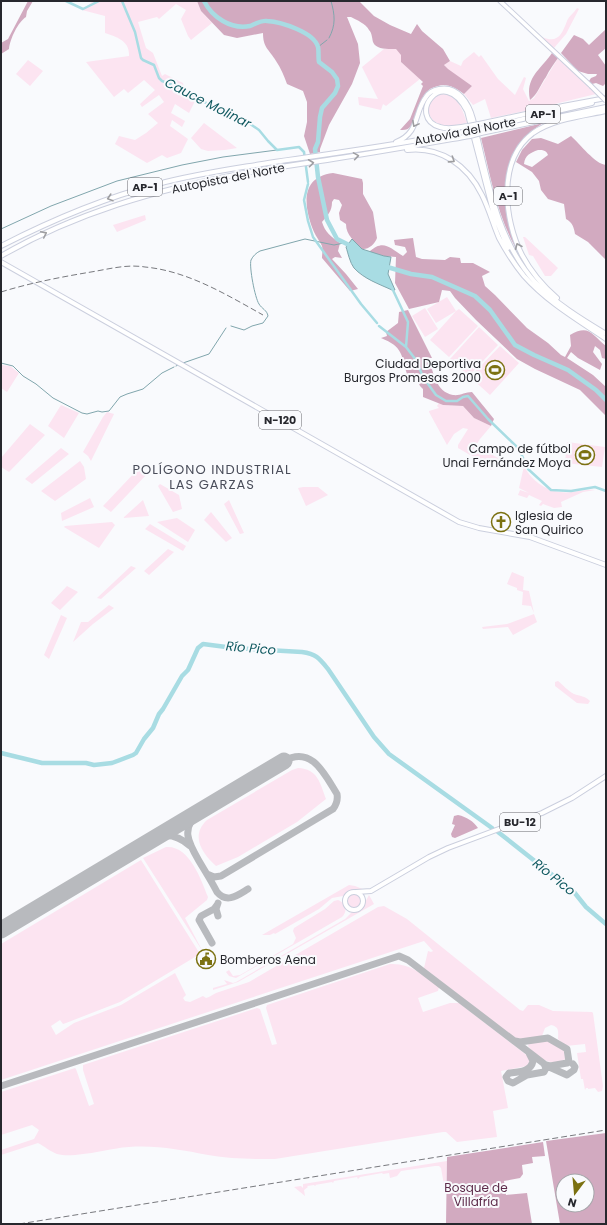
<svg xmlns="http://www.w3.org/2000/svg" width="607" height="1225" viewBox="0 0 607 1225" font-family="Poppins,sans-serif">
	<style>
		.green { fill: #fce4f1 }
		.forest { fill: #d2aac0; fill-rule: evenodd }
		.water { fill: #a8dce3; stroke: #81a6ad }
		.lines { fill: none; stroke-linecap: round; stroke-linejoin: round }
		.stream { stroke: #81a6ad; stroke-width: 1 }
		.canal { stroke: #a8dce3; stroke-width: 2.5 }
		.river { stroke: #a8dce3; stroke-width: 4.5 }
		.taxiway { stroke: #b8babe; stroke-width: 7 }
		.runway { stroke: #b8babe; stroke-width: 17 }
		.major-casing { stroke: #cbcfde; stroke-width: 5.5 }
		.highway-casing { stroke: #cbcfde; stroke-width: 6 }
		.major { stroke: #fff; stroke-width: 3.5 }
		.highway { stroke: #fff; stroke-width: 4 }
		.rail { stroke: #78797e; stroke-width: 1; stroke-dasharray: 6 3; stroke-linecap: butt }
		.major-bridge-casing { stroke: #cbcfde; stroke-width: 5.5; stroke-linecap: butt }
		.highway-bridge-casing { stroke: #cbcfde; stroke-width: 6; stroke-linecap: butt }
		.major-bridge { stroke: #fff; stroke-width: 3.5 }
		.highway-bridge { stroke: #fff; stroke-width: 4 }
		.oneway { stroke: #9e9ea1 }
		.labels { text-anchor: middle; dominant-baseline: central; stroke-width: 4; stroke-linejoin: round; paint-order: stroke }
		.shield { fill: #f9fafd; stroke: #66676c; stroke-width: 1 }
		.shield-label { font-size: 11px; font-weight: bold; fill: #27282e }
		.street-label { font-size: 12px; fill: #27282e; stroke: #f9fafd }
		.poi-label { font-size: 12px; fill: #27282e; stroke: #f9fafd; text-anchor: end }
		.park-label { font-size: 12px; fill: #5d2b4a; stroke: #f9fafd }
		.water-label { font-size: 13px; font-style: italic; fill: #115a61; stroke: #f9fafd }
		.neighbourhood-label { font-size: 13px; letter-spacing: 1px; fill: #4a4d5a; stroke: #f9fafd }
	</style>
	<rect width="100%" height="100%" fill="#f9fafd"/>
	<path class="green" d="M93,1H197L201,11L212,23L191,40L188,36L181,19L186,10L176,4L159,19L157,17L138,22L146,48L153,53L162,76L165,74L183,83L184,88L197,97L189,113L175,104L171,113L185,121L182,127L172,120L170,126L188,139L181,153L167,158L162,155L147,163L115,144L119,136L135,140L146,133L158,123L148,114L164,102L159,95L142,107L140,104L155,90L144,80L128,93L124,89L114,97L86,62L129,56C130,41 117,37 105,33V16L82,10Z
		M577,8L579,9L566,34L554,48L542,37C558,44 562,34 567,21C569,16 574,13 577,8Z
		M384,49H396L402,55L401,62L420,79L386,106L383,104L381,110L359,105L358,97L378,99L362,67Z
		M474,52L479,57L481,55L498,79L515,95L524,77L526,78L523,89L529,101L534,98L558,58L596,94L530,110L491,118L485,99L473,105L464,94L472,86L448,70L444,65L450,61L461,66L463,61Z
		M28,60L43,71L30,86L16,74Z
		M441,94C457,93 463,110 467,123C459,124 448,128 439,124C424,118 426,99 441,94Z
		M204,123L237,148L225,150L208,151L201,149L191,138Z
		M145,215L146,220L117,232L113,225Z
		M523,237H525L558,268L551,276H545L533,256L529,255Z
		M447,297L456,311L459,309L478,326L449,357L430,340L456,311L436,323L427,309Z
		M425,308L438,329L425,337L412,316Z
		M479,327L498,345L469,376L450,359Z
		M500,346L519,363L490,395L470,377Z
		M1,365L10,366L19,373L7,392L1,388Z
		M439,403L443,405L463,406L474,418L491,426L480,439L470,455L458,448V445L468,429L463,428L454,434L447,445L429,412V411L439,408L437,406Z
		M61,405L79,413L64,438L48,426Z
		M107,412L114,414L91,461L88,456L83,452L103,417Z
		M30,424L45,435L9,472L1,467V458Z
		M567,442L605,447L602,467L565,463Z
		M478,447L498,458L491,470L490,469L491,467L487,464L485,466L471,455L473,452L476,453L475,451Z
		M61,448L69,454L32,484L25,479Z
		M80,461L84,467L86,479L55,501L41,491Z
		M524,466C533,484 553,495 573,492C581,491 587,489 595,490L583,492L561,502L562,507L554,508L543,504L541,506L539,505L542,501L529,495L527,498L518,495L520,490L529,493L519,488Z
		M139,468L147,474L111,512L103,506Z
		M160,484L179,495L182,509L173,512L158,486Z
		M303,487H318L328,495L306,506L298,488Z
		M90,498L94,507L62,521L61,513Z
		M143,500L149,516L123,518Z
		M229,500L244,533L240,534L224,504Z
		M211,512L232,538L226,542L204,520Z
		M177,518L195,530L188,542L157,522Z
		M112,522L115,525L99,548L64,527L65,526Z
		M150,524L186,546L183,551L145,529Z
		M168,549L174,552L149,575L144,571Z
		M131,566L136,568L101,599L97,598Z
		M512,572L524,577L523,590L529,591L534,613L531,606L522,605L523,592L517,590V588L507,584Z
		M67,586L78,592L60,610L51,603Z
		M109,605L114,608L93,624L73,642L81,622H88Z
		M534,614L537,622L513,635L508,627L483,629L482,627L507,624Z
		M61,615L67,618L49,659L44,655Z
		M558,681C563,685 568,691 574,694C580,696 585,696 590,701L588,704L577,703L555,686V682Z
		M298,768C318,769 320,783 326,799L297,822L238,857L216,866C202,853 190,836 207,820L292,770Z
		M166,847C189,845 201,879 208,897L207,900L185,918L203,952L143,858Z
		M141,860L200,954L120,1002L66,1023L63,1024L60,1020L51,1026L56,1035L74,1023L121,1005L175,973L186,995L183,998L185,1001L190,1002L203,996L206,998L209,997L216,993L249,982L378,907L384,906L407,919L520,1010L523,1011L528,1005H539L553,1011L592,1012L593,1013L603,1086L602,1091L598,1092L595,1088L588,1089V1088H586L585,1090L583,1079H581L577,1053L586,1052L585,1044L566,1046L558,1039C558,1032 560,1027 551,1025L545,1028L542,1036L519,1040L516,1039L424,968L428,951L431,952L433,951L424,941L1,1080V944Z
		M349,885L355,886L365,890L351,891L343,896L332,898L319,909L275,934L274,933L270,935H262Z
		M347 901a7 7 0 1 1 14 0a7 7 0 1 1-14 0Z
		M369,895L374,904L238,982L213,990V988L227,984L224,980L233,983L236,982L345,919L351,913L362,908Z
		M338,900C346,903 348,911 342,917L236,978L229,976L226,972L229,970L233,976L240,975L293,944L296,938L293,931L294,928L325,909L334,901Z
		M390,964C411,963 423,975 439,987L438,991L418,998L423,1012L450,1003H459L529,1057L530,1060L527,1066L501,1071L508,1108L493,1111L497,1137L457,1142L446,1132H443L275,1159C253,1159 230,1159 208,1155C182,1150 156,1145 129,1147C110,1148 74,1159 57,1154C51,1152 44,1146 38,1143L1,1155V1150L34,1139L39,1130L32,1125L1,1135V1092L75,1068L76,1069L89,1106L94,1104L83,1070V1065L257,1008L260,1009L272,1045L277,1044L266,1008L267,1005Z
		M546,1040L551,1041L564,1050L565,1059C552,1068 536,1057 528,1046L529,1043Z
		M447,1161L446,1191H445L441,1168L439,1166H435L401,1171L397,1176L390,1178L389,1173L383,1174L382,1173L360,1177L358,1179L357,1177L334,1181L333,1183L332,1182L315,1185L316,1186H315L314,1185L307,1186L308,1187L304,1190L305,1196L294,1187L301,1186L303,1188V1184Z"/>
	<path class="forest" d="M28,1H33L27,11L26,17C18,22 10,39 9,49L1,54V43L8,39Z
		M197,1H359L374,16L390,25L411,34L417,24L422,31L443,49L450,61L444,65L448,69L472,86L464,94C456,88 447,83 438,86C414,91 423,118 409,128C407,130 403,130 400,130L410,119L423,86L421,84L423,82L401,62V55L396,49C389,49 376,50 373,42C372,38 372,33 369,30C366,24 357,20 351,17H347L358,44L360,63L352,84L329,125L320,149V152L310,154L304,136L307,122V102L303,91L287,84C284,76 281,68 276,61C269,49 263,48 263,33L237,38L224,35L201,11Z
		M606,29V48L598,55L606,66V83L603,86L596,83L592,84L589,81L591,78L596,76L597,74H588L578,71L561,53L574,35L583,39L589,45Z
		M552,53L558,58C554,64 549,70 546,77C540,85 538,94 530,100C525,78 540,70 552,53Z
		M543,123L530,132L516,149L508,172L509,220L526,265C499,226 492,183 481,138Z
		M571,136C580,144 595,164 606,165V260L588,242L575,234C574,227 572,222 566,219L564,204L548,199L541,190L539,181L532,172L516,162L522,150L532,139L541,138L558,144ZM538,150C543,150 546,150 548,155L532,167L524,164C525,155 530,153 538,150Z
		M333,173L362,179L363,183V194L373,212L377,238C375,244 368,250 362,249C355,241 346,236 346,224L340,220L339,213L342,205L339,200L334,199L332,202C332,211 328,215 322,222C325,232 331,237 340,243L338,251L342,258L335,257L332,259L346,274L358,289L350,291L322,258C322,254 323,250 322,246C320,241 316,237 314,232C304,208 299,177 333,173Z
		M413,238L416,257L422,259L445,260L450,257L460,258L461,263H473L490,272L482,276L485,286L495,295L527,328L548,343L561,355L565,357L571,346L570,335C589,324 591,334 606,346V359L602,358L600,350L595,346L593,352L602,364L600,370L578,358L571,352L567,358L593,375L606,387V416L580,390L535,369L517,359L476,320L455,298L450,291L442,290L439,302L409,309L395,283L396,257L384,256L369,252C383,239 389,247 403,256L407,252L405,247L395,245L394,240Z
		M408,310L432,358H429C433,372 436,392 453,395C460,396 465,392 472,392L494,419L491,426L474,418L463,406L443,405L423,397V389L420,386L414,373L407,374C401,354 403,347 381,338L387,336L386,332L398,323L399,312Z
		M458,815C467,817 473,821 478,828L455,838L452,837L451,834L455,825L452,824L454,816Z
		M606,1133V1224H560L546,1141ZM563,1181H587V1205H563Z
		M543,1142L545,1156L532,1157L533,1163L522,1165L523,1174L520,1178L504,1181L506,1195L527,1193L532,1224H446L447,1157Z"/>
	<path class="water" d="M352,239L362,249L384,256L391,257L388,274L395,290H392C379,284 364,279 354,268C350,263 348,253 346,247Z"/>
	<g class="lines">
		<path class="stream" d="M329,38C336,25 335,15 331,1
			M318,47L327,40
			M1,229L51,206L117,181L182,165L223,157L277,150
			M231,326L244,330L252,326L263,323L268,316C267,310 262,309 259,304C255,298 249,267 251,260C253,256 256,253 260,251L305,239L334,245L344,243
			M1,363L13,366L23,376L36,384L53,398L82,413L87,414L98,411L102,412L109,411L120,397L127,394L143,389L162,373L174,367
			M183,363L209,354L226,328
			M176,366L178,365"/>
		<path class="canal" d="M66,1L83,9L99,1
			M122,1L135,32L141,58L143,60L154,65L159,78L162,81L175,86L194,98L226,111L234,116L243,119L259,130L268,141L277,150L299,147L304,152L308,182
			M308,184L304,200L308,221L313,237L361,304L377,323
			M392,288L408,322L406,347
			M379,326L406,347L416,360L423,377L436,395L446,401H457L463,397L468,396L488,419L519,449L528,469L551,490L571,491L595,487L606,491"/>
		<path class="river" d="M204,1C212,17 231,30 250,26C255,24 262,20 267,21C281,22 314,32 318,47C319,51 318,58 319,62L332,72L337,79L338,86L335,93L322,108L320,117L318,142L315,149L318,177L327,220L337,239L353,247
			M384,266L411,274L432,277L475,296L490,310L515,345L534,355L568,370L596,390L606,400
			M1,753L42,763H86L94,765L112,763L133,755L136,753L144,739L153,728L159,714L163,709L182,676L188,670L198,648L203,644L234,648L302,652C316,654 319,658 328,669L374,737L389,754L492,828
			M498,832L574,892L586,907L606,924"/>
		<path class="taxiway" d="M200,811C180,828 188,842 199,861C205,871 212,882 217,892C227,904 238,895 248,889
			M157,837C170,833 180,837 190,846
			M207,874L214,877L221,876L333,809C337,804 338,800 337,794C325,775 312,745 284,761
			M218,903L216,909L218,916
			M212,943L199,920L201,916L214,909L217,905
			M515,1041L520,1042L548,1038L567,1049L569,1062L567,1063L550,1066L546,1065
			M529,1053L533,1061C531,1072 518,1072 509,1073L506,1077L508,1081L513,1083L527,1075L544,1072L546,1068L544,1064
			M1,1086L399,956L408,960L547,1066L567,1075L574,1070L575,1067L573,1064"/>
		<path class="runway" d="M1,930L284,761"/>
		<defs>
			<path id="major" d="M500,1L591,86"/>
			<path id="highway" d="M479,124L563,106L606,98
				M468,126C459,127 449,130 440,127C406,118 442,63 467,111L494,215L508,248
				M480,129L592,103
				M481,133L606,107
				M396,142C420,133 414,112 426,97C429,92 434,90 439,89C458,85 469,104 473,119C487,174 495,238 535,282C555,303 581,319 606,334
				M407,150C441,146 468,166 482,195C489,209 493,224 499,238C506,251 514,264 524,276C547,302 578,320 606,339
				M1,246C52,220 103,198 158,184C195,174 232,169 268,163C335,153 403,144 469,131
				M1,256C75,213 156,190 240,174C271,168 302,164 333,159C379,152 424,144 470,136
				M1,262L459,522L479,528L530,537L606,565
				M557,298C543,286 531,272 522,255C504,220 497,160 533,133C553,119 582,116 606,111
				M356,892L371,891L429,857L448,848L542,813L572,798L606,776
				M345 901a9 9 0 1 1 18 0a9 9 0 1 1-18 0Z"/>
		</defs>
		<use href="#major" class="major-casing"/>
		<use href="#highway" class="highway-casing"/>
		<use href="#major" class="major"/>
		<use href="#highway" class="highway"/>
		<path class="rail" d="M1,292C30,283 61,277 91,272C109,269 127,264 145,267C188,271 227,295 263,315
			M19,1224L606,1130"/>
		<defs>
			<path id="major-bridge" d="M591,86L606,101"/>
			<path id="highway-bridge" d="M468,126L479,124
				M469,131L480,129
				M470,136L481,133"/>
		</defs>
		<use href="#major-bridge" class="major-bridge-casing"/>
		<use href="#highway-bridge" class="highway-bridge-casing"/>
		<use href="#major-bridge" class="major-bridge"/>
		<use href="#highway-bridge" class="highway-bridge"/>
	</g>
	<defs><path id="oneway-chevron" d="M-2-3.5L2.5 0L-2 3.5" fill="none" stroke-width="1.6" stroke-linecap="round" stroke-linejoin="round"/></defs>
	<g class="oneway">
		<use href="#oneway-chevron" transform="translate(415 124) rotate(118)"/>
		<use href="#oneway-chevron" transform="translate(356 156) rotate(-9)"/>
		<use href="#oneway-chevron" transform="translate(452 160) rotate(33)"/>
		<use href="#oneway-chevron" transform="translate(311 163) rotate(-7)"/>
		<use href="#oneway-chevron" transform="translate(110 198) rotate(162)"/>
		<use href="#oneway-chevron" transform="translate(44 234) rotate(-26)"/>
		<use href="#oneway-chevron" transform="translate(518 246) rotate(-113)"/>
	</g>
	<defs>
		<symbol id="stadium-ring" viewBox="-11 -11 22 22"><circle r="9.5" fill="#f9fafd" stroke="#7b7111" stroke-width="1.5"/><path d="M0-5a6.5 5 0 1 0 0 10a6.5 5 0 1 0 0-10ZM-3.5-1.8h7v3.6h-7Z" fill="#7b7111"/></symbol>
		<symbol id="church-ring" viewBox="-11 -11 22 22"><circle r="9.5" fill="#f9fafd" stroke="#7b7111" stroke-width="1.5"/><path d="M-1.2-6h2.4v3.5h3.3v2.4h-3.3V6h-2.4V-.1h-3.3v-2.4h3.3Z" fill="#7b7111"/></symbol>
		<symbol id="civic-ring" viewBox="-11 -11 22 22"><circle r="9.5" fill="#f9fafd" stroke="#7b7111" stroke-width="1.5"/><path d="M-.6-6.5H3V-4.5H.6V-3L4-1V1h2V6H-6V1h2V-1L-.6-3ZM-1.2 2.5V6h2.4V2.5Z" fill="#7b7111"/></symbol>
	</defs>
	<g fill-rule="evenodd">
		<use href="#stadium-ring" x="484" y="359" width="22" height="22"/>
		<use href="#stadium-ring" x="574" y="444" width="22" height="22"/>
		<use href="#church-ring" x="490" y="511" width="22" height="22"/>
		<use href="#civic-ring" x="195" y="948" width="22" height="22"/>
	</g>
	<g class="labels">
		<g class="shield">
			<rect x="526" y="105" width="34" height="18" rx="3"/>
			<rect x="128" y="178" width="34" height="18" rx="3"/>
			<rect x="494" y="187" width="28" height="18" rx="3"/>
			<rect x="259" y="411" width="42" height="18" rx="3"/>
			<rect x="500" y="813" width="40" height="18" rx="3"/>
		</g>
		<g class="shield-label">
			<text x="543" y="114">AP-1</text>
			<text x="145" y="187">AP-1</text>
			<text x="508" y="196">A-1</text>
			<text x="280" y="420">N-120</text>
			<text x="520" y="822">BU-12</text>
		</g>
		<g class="street-label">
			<text transform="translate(465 131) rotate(-11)">Autovía del Norte</text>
			<text transform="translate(228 178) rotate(-11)">Autopista del Norte</text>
		</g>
		<g class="poi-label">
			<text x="481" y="363">Ciudad Deportiva<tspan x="481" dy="14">Burgos Promesas 2000</tspan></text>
			<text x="571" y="448">Campo de fútbol<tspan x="571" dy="14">Unai Fernández Moya</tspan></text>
			<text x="515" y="515" text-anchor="start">Iglesia de<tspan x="515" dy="14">San Quirico</tspan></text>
			<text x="220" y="959" text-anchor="start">Bomberos Aena</text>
		</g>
		<g class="park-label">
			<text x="476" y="1187">Bosque de<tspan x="476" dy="14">Villafría</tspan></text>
		</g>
		<g class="water-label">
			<text transform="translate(208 103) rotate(27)">Cauce Molinar</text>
			<text transform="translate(251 648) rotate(5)">Río Pico</text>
			<text transform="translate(554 877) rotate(39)">Río Pico</text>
		</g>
		<g class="neighbourhood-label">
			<text x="212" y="469">POLÍGONO INDUSTRIAL<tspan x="212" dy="15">LAS GARZAS</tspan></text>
		</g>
	</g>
	<rect width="607" height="1225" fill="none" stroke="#27282e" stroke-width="4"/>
	<g transform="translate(575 1193) rotate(196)"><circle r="19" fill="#f9fafd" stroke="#a5a6aa"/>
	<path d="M0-3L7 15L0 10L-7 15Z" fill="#7b7111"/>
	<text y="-6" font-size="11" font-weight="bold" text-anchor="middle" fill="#27282e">N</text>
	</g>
</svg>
